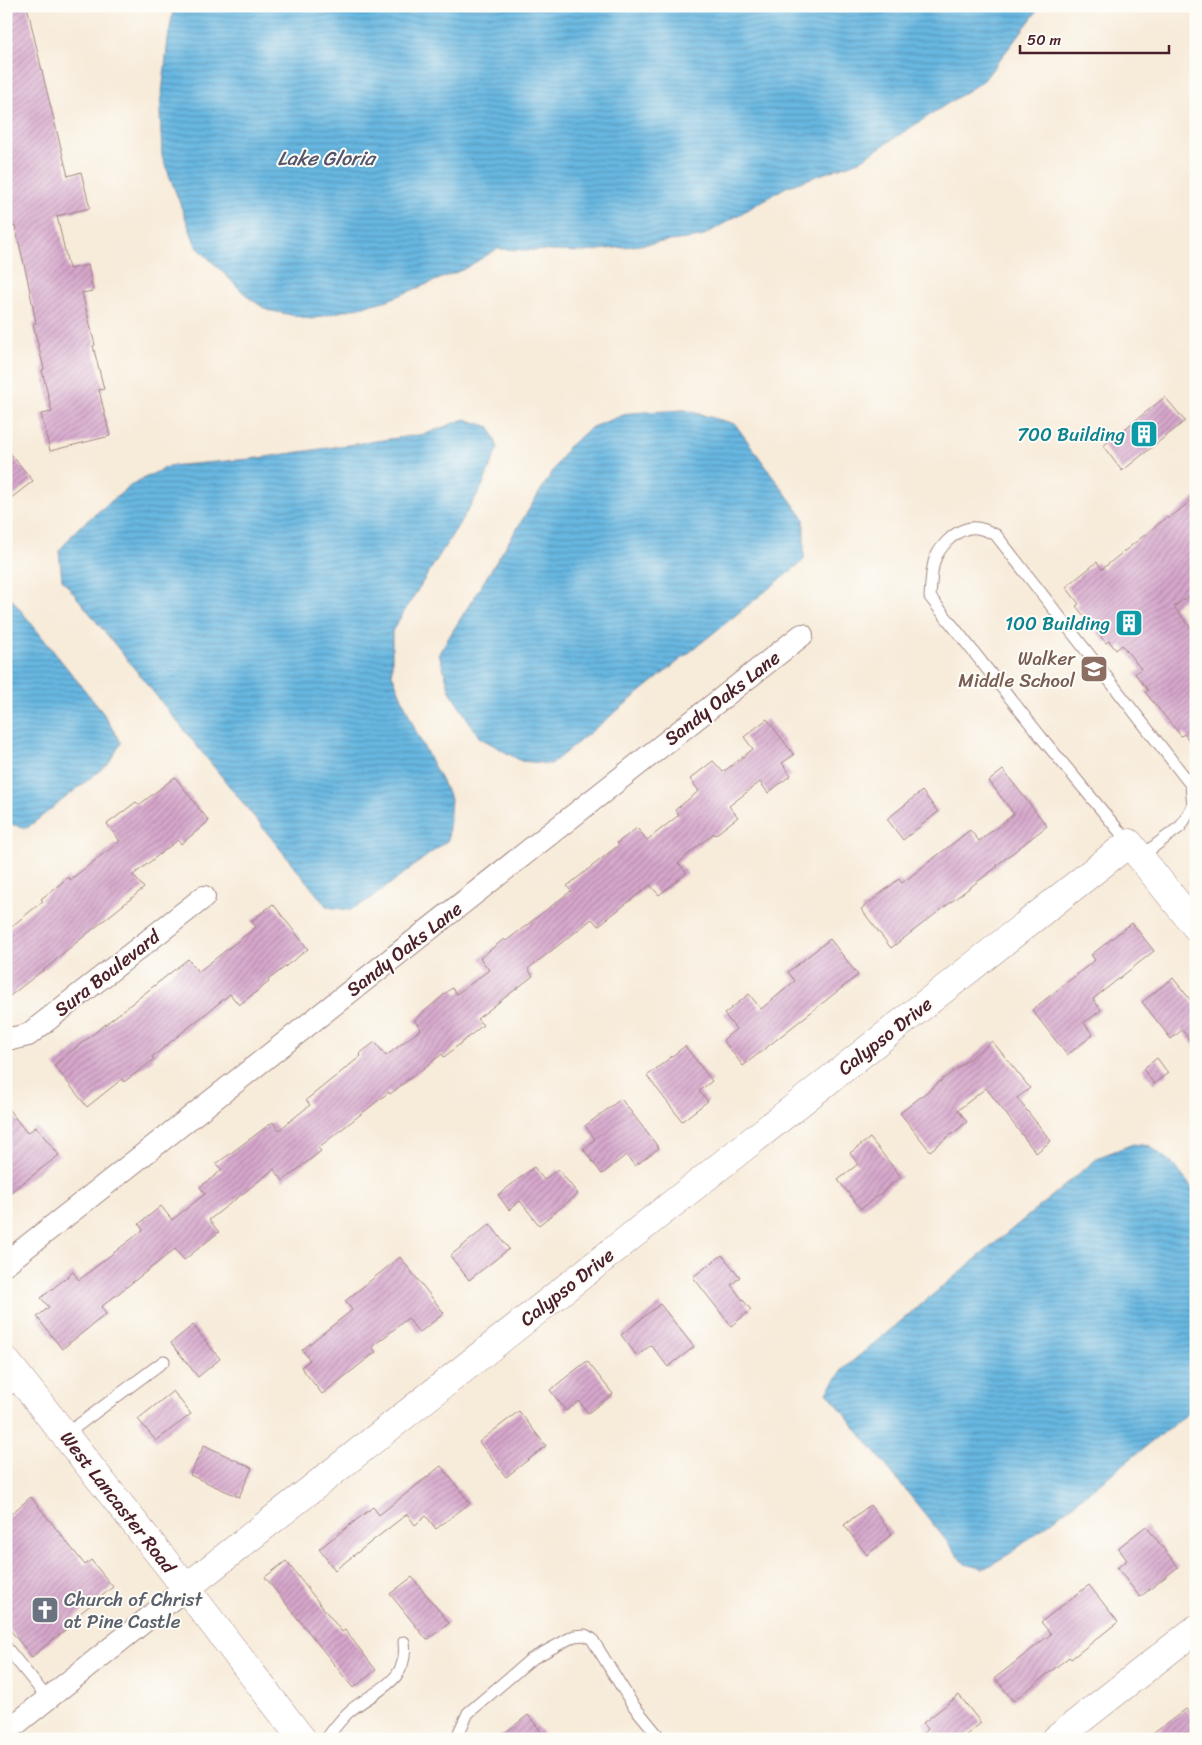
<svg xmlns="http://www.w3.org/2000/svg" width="1202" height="1745" viewBox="0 0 1202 1745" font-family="Sriracha,sans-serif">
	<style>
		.water { fill: url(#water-rules); stroke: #586b86 }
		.building { fill: url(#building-hatch) }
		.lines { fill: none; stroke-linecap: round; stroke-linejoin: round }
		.service-casing { stroke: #a08582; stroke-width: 13 }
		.minor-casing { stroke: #a08582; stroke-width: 24 }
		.tertiary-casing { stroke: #a08582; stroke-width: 29 }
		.service { stroke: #fff; stroke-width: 11 }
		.minor { stroke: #fff; stroke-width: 22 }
		.tertiary { stroke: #fff; stroke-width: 28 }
		.labels { text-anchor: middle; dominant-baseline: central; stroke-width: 4; stroke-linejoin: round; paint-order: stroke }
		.culture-label { font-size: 19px; fill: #0d838f; stroke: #fdfcf7; text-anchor: end }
		.education-label { font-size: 19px; fill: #785e54; stroke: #fdfcf7; text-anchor: end }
		.street-label { font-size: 19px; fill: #4a1f2b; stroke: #fdfcf7 }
		.worship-label { font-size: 19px; fill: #5b616d; stroke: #fdfcf7; text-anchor: start }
		.water-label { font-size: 20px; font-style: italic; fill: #54546b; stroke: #fdfcf7 }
	</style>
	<defs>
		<pattern id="water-rules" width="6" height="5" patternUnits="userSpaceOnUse" patternTransform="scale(1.25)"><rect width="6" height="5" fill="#67b7e1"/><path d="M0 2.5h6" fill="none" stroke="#5794b7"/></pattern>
		<pattern id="building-hatch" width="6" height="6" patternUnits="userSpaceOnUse" patternTransform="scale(1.25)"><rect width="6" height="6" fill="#d6a7cc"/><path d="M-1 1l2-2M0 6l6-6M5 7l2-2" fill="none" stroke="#b087a6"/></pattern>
	</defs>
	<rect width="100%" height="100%" fill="#fdfcf7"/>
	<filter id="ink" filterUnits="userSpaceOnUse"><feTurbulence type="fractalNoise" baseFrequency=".02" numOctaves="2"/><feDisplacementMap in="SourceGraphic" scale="10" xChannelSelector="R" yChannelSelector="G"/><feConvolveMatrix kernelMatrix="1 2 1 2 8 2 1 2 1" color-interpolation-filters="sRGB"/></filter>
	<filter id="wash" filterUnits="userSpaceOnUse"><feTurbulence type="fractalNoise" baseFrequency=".0096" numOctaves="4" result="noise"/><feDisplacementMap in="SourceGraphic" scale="20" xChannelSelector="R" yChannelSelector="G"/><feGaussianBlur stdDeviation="1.12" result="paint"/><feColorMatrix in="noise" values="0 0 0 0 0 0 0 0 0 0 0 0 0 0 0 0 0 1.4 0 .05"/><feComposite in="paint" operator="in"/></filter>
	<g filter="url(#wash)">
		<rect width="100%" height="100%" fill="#f7ebd9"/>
		<path class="water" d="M174,6H1041L984,80L859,161L786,187L701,237L584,252L497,249L464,269L388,300L311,319L267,310L248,297L196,246L162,156L160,112L168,39Z
			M685,410L735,424L804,519V560L551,764L521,761L479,737L450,691L439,653L568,447L592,427L629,413Z
			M465,419L490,427L498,448L481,489L392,631V674L416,732L451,799L448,840L370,899L350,910L327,907L62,579L59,551L78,528L134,483L169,466L251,459L425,434Z
			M6,592L103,713L121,743L108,764L27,828L6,823Z
			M1133,1144L1150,1146L1173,1164L1196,1193V1407L1011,1553L983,1569L965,1564L827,1392L843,1369L1099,1157Z"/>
		<g id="blocks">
			<path class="building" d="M6,6H27L46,88L68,176L81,172L90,208L57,216L69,269L88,265L93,291L82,293L95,345L93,346L104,389L99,390L110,436L50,451L41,414L52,412L42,370L44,369L33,324L36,323L27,277L15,226L12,227L6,204Z
				M1165,397L1185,421L1122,471L1103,446Z
				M6,448L33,481L6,502Z
				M1196,497V590L1174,607L1196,634V749L1184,734L1181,736L1145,692L1148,690L1135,674L1141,669L1122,645L1116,650L1109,641L1106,643L1076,606L1079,604L1066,587L1097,562L1102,569L1167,517L1168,519Z
				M767,719L794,755L782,763L791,775L768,793L760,782L729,806L738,817L715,835L714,833L678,863L687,873L659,895L650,885L598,926L592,919L528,969L533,976L477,1019L483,1025L444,1057L442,1054L390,1094L389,1092L318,1148L321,1151L283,1181L274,1169L209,1220L219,1232L184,1260L175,1249L101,1307L106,1314L62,1349L37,1317L49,1307L41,1298L73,1272L79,1280L143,1230L139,1224L161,1206L172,1220L205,1194L200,1187L222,1170L216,1164L273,1122L279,1130L310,1105L306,1100L361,1056L359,1054L375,1042L386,1056L421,1029L414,1020L452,988L457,994L489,970L480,958L504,939L506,941L571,891L567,886L619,845L617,843L637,828L647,840L679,815L675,810L699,791L690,779L713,761L723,772L753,749L744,737Z
				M1003,770L1047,826L997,865L998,866L891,948L861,909L899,879L902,883L970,830L979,841L1014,814L989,781Z
				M175,777L209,821L181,844L178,840L133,875L144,888L56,959V960L6,999V931L43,901L41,899L69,877L70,880L120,841L107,824L136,802L139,805Z
				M922,791L938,812L903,840L887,819Z
				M273,904L308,949L268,980L269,982L239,1005L230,994L152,1057L154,1059L124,1082L122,1079L87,1107L54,1065L188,959L198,972L256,927L251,921Z
				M1132,923L1154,951L1093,999L1101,1010L1084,1023L1093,1035L1067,1055L1032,1010L1095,960L1091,955Z
				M830,939L858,975L743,1066L723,1040L736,1029L724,1014L749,994L761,1009L795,981L788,972Z
				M1173,978L1196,1007V1048L1182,1030L1171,1039L1142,1002Z
				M992,1041L1030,1088L1017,1098L1051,1141L1036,1153L986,1088L958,1110L967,1122L930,1151L900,1113Z
				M685,1046L712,1081L699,1091L708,1101L682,1121L647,1076Z
				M1157,1058L1168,1073L1154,1084L1143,1069Z
				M621,1099L659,1148L635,1166L626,1155L602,1174L583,1149L595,1139L585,1126Z
				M6,1106L27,1133L36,1127L59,1155L6,1196Z
				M870,1138L901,1177L861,1209L838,1180L858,1164L850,1153Z
				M534,1167L544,1180L558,1169L578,1194L539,1225L520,1201L509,1210L498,1195Z
				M490,1224L509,1249L469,1280L450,1256Z
				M722,1255L740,1277L731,1285L751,1310L731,1326L693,1277Z
				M400,1257L444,1313L419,1333L408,1318L372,1347L376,1352L322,1394L301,1367L310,1360L302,1350L352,1310L345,1301Z
				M660,1304L694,1347L668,1367L651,1345L637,1356L621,1335Z
				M193,1325L220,1359L198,1377L171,1343Z
				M587,1361L613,1394L588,1413L579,1401L566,1411L550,1390Z
				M173,1391L191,1414L156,1441L138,1419Z
				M519,1411L546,1446L506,1477L479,1442Z
				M204,1445L252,1468L239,1497L190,1475Z
				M441,1466L470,1503L436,1529L426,1516L415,1525L407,1514L335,1570L319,1549L373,1507L379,1515Z
				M31,1497L85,1565L91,1560L113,1587L68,1623L70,1626L32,1657L6,1625V1518Z
				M870,1505L892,1534L867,1555L844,1525Z
				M1146,1526L1178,1567L1140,1597L1117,1568L1127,1560L1118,1548Z
				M286,1561L342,1632L345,1630L376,1670L353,1688L265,1577Z
				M412,1577L449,1623L427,1640L390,1594Z
				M1089,1585L1118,1622L1071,1659L1069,1657L1013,1701L995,1678L1051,1634L1041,1622Z
				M959,1695L981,1723L961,1739H916L928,1729L923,1723Z
				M1186,1709L1196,1722V1739H1146Z
				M528,1715L547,1739H497Z"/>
		</g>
	</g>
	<g filter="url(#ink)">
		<use href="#blocks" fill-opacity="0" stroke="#a08582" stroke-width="1"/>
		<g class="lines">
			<defs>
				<path id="service" d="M1129,843L1041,737L930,597C931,586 931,574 934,562C938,549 952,533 966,529C976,525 987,530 996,535L1191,785L1193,806L1181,826L1140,857
					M6,1392L21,1380
					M65,1435L164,1361
					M6,1647L48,1699
					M326,1739C334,1729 341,1718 351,1710C377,1689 409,1682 404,1642
					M456,1739L468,1713L530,1660L574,1636L585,1635L592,1639L633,1705L661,1739"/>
				<path id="minor" d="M6,1038H15L28,1035L204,897
					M6,1263L802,635
					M6,1732L186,1588"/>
				<path id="tertiary" d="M6,1361L168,1565L302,1739
					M186,1588L1129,843L1196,927
					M1056,1739L1196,1629"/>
			</defs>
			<use href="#service" class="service-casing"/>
			<use href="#minor" class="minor-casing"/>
			<use href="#tertiary" class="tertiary-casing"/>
			<use href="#service" class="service"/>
			<use href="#minor" class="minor"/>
			<use href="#tertiary" class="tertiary"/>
		</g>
	</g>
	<defs>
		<symbol id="building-square" viewBox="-11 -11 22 22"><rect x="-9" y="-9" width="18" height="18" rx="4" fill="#0f9aa8" stroke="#fdfcf7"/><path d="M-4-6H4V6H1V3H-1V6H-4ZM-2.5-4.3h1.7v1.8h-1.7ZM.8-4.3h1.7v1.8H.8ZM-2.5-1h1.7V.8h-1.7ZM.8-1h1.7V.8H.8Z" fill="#fff"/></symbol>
		<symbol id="school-square" viewBox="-11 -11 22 22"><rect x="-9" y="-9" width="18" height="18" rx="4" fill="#8d6e63" stroke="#fdfcf7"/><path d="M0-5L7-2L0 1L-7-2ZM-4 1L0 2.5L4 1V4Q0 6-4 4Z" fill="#fff"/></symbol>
		<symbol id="church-square" viewBox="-11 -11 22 22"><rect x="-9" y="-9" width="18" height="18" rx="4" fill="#6b7280" stroke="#fdfcf7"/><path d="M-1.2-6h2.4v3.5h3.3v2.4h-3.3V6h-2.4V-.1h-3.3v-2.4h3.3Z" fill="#fff"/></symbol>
	</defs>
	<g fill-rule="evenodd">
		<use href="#building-square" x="1128" y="418" width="32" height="32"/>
		<use href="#building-square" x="1113" y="607" width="32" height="32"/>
		<use href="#school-square" x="1078" y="653" width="32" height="32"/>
		<use href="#church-square" x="29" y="1594" width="32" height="32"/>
	</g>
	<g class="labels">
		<g class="culture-label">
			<text x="1125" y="434">700 Building</text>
			<text x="1110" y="623">100 Building</text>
		</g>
		<g class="education-label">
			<text x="1075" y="658">Walker<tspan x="1075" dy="22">Middle School</tspan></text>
		</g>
		<g class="street-label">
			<text transform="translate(722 698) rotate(-38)">Sandy Oaks Lane</text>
			<text transform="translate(404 949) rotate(-38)">Sandy Oaks Lane</text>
			<text transform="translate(107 973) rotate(-38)">Sura Boulevard</text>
			<text transform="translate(885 1036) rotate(-38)">Calypso Drive</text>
			<text transform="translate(567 1287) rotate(-38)">Calypso Drive</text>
			<text transform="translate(118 1502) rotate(52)">West Lancaster Road</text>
		</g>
		<g class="worship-label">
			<text x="64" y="1599">Church of Christ<tspan x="64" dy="22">at Pine Castle</tspan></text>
		</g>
		<g class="water-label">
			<text x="326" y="158">Lake Gloria</text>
		</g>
	</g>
	<rect width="1202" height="1745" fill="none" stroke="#fdfcf7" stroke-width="25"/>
	<path d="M1020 45v8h149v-8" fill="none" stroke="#4a1f2b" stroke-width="2.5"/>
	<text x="1027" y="45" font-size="15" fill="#4a1f2b" stroke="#fdfcf7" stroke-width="4" paint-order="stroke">50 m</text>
</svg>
